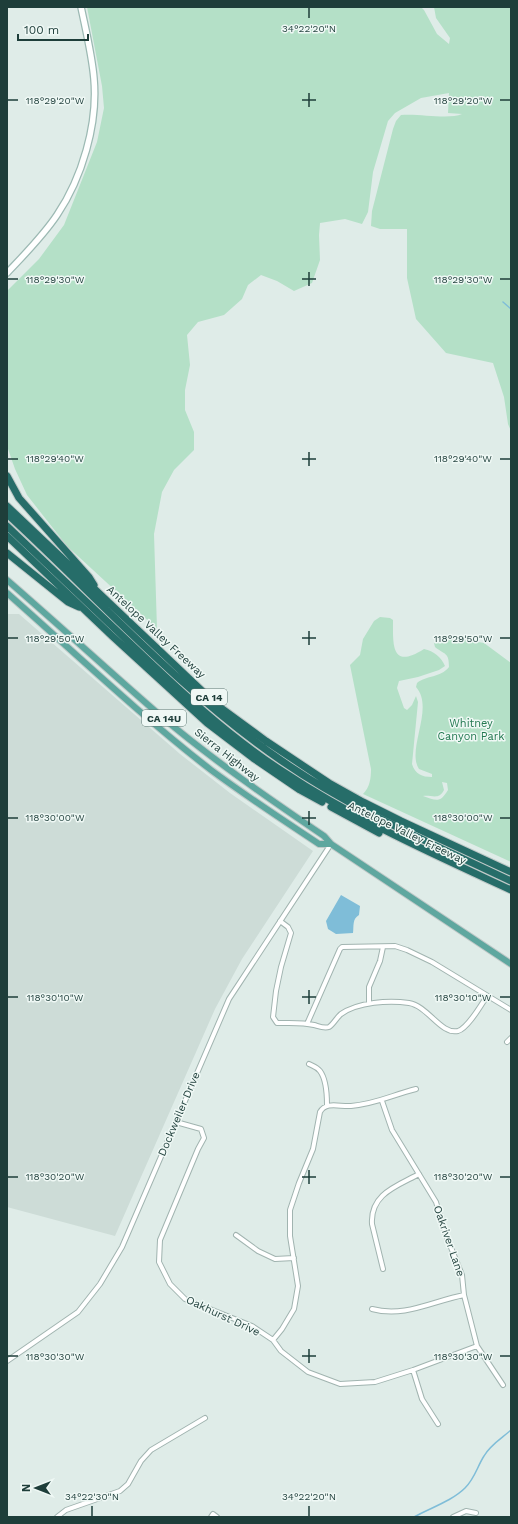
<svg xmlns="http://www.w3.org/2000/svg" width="518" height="1524" viewBox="0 0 518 1524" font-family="'Work Sans',sans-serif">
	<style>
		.built { fill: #cddcd7 }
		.green { fill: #b4e0c7; fill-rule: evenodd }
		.water { fill: #7fbdd8 }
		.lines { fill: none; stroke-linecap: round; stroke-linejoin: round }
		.stream { stroke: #7fbdd8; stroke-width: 1.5 }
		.street-casing { stroke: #a1b4b0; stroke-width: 6 }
		.secondary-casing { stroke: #9cb9b3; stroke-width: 8 }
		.primary-casing { stroke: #c0c9c8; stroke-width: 8 }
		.highway-casing { stroke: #c0c9c8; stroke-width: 9 }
		.street { stroke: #fff; stroke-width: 4 }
		.secondary { stroke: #fff; stroke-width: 5.5 }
		.primary { stroke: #5ea79f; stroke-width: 6 }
		.highway { stroke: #266d69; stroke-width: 7 }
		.ticks { fill: none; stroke: #1e3e3a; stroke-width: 1.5 }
		.labels { text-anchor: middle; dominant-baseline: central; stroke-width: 3; stroke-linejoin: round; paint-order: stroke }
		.shield { fill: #eff8f5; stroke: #5d7672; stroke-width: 1 }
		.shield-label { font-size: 10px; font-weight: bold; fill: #1e3e3a }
		.street-label { font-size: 11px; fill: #1e3e3a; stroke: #eff8f5 }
		.park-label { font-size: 11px; fill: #237951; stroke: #eff8f5 }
		.ticks-label { font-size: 10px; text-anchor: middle; fill: #1e3e3a; stroke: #eff8f5; stroke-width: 3; stroke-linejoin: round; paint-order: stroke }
	</style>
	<rect width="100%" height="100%" fill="#dfece8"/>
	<path class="built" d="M7,614H19L180,754L230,793L313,851L242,959L215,1009L115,1236L7,1207Z"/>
	<path class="green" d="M87,7H421L424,10L437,34L449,44L450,38L436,18L434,7H511V431L508,424L504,397L493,363L446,353L416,319L407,278V229H380L371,226L372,211L393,129L396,121L401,115C418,113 448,120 462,114L448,113L449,93L421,98L395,113L388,121L373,172L368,212L362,224L345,219L320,223L319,235L320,260L312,283L294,291L277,281L261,275L248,285L242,299L224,315L198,322L187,335L190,365L185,390V410L194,432V450L174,470L162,492L154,534L157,629L67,546L27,495L15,469L7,446V291L39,259L64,225L97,142L104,108L102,86Z
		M380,617L390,618L393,620C393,645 391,670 424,649C434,651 441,657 445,666L439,670L418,677L399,681L397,688L404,708L407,710L412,705L416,696L418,702L412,764C415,774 422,777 432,777V774L419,769C406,749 435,708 416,687L417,683C427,675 440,678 449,667C449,652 445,655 435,647L434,643L448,637L484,643L511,663V862L363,794C370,787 371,778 371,769L350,665L360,655L363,639L374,621ZM442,782L447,783L448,790C440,803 437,801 423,796C433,795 439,800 444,790Z"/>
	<path class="water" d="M341,895L360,906L359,915C352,919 354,926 353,933L336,934L328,929L326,921Z"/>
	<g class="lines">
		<path class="stream" d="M503,302L511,309
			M414,1517C430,1508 452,1501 465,1488C475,1478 477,1467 484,1456C490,1445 502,1438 511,1430"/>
		<defs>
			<path id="street" d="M280,921L288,927L291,933L281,967L276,991L273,1017L277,1023C289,1023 302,1022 314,1025C318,1026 324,1029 329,1027C333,1025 337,1017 341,1014C358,1002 389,1000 409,1003C428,1006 441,1035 458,1031C468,1028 481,1005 487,996
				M369,1003V987L380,961L383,947
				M307,1024L340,949L342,947L395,946L407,950L432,962L511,1010
				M507,1042L511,1038
				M309,1064C313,1066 317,1067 320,1071C326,1079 327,1095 327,1105
				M382,1101L392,1130L436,1202L446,1235L462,1275L464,1295L477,1346L503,1385
				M176,1122L201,1129L204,1138L198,1149L160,1240L159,1262L170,1284L185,1299L252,1326L273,1340L281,1351L308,1372L340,1384L375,1382L413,1370L477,1346
				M236,1235L258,1251L275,1259L294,1258
				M383,1269L372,1224C370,1194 397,1186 419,1174
				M372,1309C404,1318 433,1301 464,1295
				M273,1340L282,1329L294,1309L298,1286L290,1236V1210L299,1183L313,1149L320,1112C326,1101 340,1107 351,1106C376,1104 392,1095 416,1089
				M7,1361L78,1312L100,1284L122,1247L229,999L331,844
				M413,1370L422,1399L438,1424
				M57,1517L66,1510L120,1491L128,1484L141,1461L151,1450L205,1418
				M211,1517L213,1514L217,1517
				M453,1517L466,1511L476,1513"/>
			<path id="secondary" d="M7,273C24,255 43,236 57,215C82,178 98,124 94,79C92,55 86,31 81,7"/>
			<path id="primary" d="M7,580C59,625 110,672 162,717C213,760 268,798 324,836L331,844L511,964
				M7,593C74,652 140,715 211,770C246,796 283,820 319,844H331"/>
			<path id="highway" d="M7,476L19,498L89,577L94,585
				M7,506L217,705L266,741L329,783L363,802L401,821L511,872
				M7,514C97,597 180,691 282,761C353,810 433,844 511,881
				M7,526C49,566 91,606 133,646C180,691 227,735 282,771C354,819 433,854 511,890
				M7,536L112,636L207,723L253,758L300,790L322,802
				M7,553L68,602L79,607
				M331,807L379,833"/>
		</defs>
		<use href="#street" class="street-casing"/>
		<use href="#secondary" class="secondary-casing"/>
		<use href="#primary" class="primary-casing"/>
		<use href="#highway" class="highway-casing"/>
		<use href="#street" class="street"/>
		<use href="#secondary" class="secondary"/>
		<use href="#primary" class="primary"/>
		<use href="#highway" class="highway"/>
	</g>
	<path class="ticks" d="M309,8V18M309,93V107M8,100H18M302,100H316M500,100H510M309,272V286M8,279H18M302,279H316M500,279H510M309,452V466M8,459H18M302,459H316M500,459H510M309,631V645M8,638H18M302,638H316M500,638H510M309,811V825M8,818H18M302,818H316M500,818H510M309,990V1004M8,997H18M302,997H316M500,997H510M309,1170V1184M8,1177H18M302,1177H316M500,1177H510M309,1349V1363M8,1356H18M302,1356H316M500,1356H510M92,1506V1516M309,1506V1516"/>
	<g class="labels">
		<g class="shield">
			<rect x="191" y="689" width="36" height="16" rx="3"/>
			<rect x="142" y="710" width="44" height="16" rx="3"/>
		</g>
		<g class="shield-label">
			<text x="209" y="697">CA 14</text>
			<text x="164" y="718">CA 14U</text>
		</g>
		<g class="street-label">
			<text transform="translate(156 632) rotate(43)">Antelope Valley Freeway</text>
			<text transform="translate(227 755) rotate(38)">Sierra Highway</text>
			<text transform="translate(407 833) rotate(26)">Antelope Valley Freeway</text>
			<text transform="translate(179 1114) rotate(-67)">Dockweiler Drive</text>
			<text transform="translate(449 1241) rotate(71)">Oakriver Lane</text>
			<text transform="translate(223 1316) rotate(25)">Oakhurst Drive</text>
		</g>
		<g class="park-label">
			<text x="471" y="723">Whitney<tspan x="471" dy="13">Canyon Park</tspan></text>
		</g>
	</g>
	<g class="ticks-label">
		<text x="309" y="32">34°22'20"N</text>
		<text x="463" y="104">118°29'20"W</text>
		<text x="55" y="104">118°29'20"W</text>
		<text x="463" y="283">118°29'30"W</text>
		<text x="55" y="283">118°29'30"W</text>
		<text x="463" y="462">118°29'40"W</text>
		<text x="55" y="462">118°29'40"W</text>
		<text x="463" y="642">118°29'50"W</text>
		<text x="55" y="642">118°29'50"W</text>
		<text x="55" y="821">118°30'00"W</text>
		<text x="463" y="821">118°30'00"W</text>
		<text x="463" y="1001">118°30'10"W</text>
		<text x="55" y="1001">118°30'10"W</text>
		<text x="55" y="1180">118°30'20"W</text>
		<text x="463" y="1180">118°30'20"W</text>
		<text x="55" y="1360">118°30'30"W</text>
		<text x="463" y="1360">118°30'30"W</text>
		<text x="92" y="1500">34°22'30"N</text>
		<text x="309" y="1500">34°22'20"N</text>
	</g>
	<rect width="518" height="1524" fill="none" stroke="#1e3e3a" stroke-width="16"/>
	<g transform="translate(36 1488) rotate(270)" stroke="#eff8f5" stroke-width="3" paint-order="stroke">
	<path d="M0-3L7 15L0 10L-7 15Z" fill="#1e3e3a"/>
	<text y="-6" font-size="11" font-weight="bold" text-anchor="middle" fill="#1e3e3a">N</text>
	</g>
	<path d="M18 34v6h70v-6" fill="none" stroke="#1e3e3a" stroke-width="2"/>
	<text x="24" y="34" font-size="12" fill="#1e3e3a" stroke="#eff8f5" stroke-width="3" paint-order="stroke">100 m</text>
</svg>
